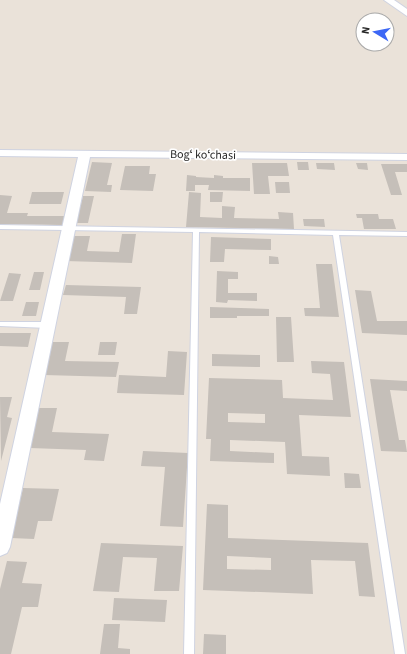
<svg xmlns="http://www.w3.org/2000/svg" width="407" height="654" viewBox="0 0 407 654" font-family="'Source Sans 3',sans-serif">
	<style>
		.building { fill: #c5bfb9; fill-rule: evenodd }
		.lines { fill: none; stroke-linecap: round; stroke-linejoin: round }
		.service-casing { stroke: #cfd3e1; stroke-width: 2 }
		.minor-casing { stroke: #cfd3e1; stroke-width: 2 }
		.service { fill: #fff; fill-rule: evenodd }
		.minor { fill: #fff; fill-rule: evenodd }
		.labels { text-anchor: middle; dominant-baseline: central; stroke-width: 3.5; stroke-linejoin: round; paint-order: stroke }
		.far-street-label { font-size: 12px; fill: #282828; stroke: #fff }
	</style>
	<rect width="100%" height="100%" fill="#eae2d9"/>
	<path class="building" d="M92,162L112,163L107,185H112L111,192L85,191Z
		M297,162H308L309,170H298Z
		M252,163H287L289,176H268L270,194H254Z
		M316,163H334L335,170L317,169Z
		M356,163H367L368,170L358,169Z
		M381,164H407V172H395L402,195H391Z
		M125,166H150L149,174H156L153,191L120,190Z
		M187,175L196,176V177L214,178V175L223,176V178H250V191L208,190L209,185H195V191H186Z
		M275,182H289L290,193H276Z
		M32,192H64L61,204H29Z
		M189,192L201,193L200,217L222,218V206L235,207L234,218L279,219L278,212L293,213L294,229L186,227Z
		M210,192H223L222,202H210Z
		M0,195L12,196L7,213H28L27,216H65L63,225L0,224Z
		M83,196H94L88,223H76Z
		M356,214H378L379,219H393L396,229H364L362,218H357Z
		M303,219H324L325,227L304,226Z
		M122,234H136L132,263L65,261L72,236H90L87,251L119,252Z
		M211,237L271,239V250L225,249L224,262H210Z
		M269,256L278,257L279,264H269Z
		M316,264H332L339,317L305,316L304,308H320Z
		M217,271L238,272V279H228V293H257V301L228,300L227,303L216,302Z
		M34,272H44L40,290H29Z
		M9,273L21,274L13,301H0Z
		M66,285L141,287L137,314H124L126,297L63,295Z
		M355,290L371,291L377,321H407V335L362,333Z
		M26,302H39L36,316H22Z
		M210,307L269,309V316H237V318H210Z
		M276,317H291L294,362H277Z
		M0,333H31L28,347L0,346Z
		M52,342H69L65,361L119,362L116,377L44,375Z
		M100,342H117L115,355H98Z
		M168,351L187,352L184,395L117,393L119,375L166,377Z
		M212,354L260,355V367L212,366Z
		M311,361L344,362L351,417L299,415L302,456L329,457L330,476L287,474L285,442L230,440V451L274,453V463L210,461L211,439H206L209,378L282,380L283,398L333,400L330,374L312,373ZM228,413L265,414V423L228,422Z
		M370,379L407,381V391L390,390L399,440H405L407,452L381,451Z
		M0,397H12L7,417L12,418L1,461Z
		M39,408H57L52,432L109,434L104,461L84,460L86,450L30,448Z
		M143,451L188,453L183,527L160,526L165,467L141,466Z
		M344,473L359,474L361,488H345Z
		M23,488L59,489L52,521H38L34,539L11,538Z
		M207,504L228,505V538L368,543L375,597L359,596L355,561L311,560L313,594L203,590ZM227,556L271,558V570L227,569Z
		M101,543L183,546L179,591H154L157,558L123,557L119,592L93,591Z
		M7,561L27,562L22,583L42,584L38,607H22L11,654H0V589Z
		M114,598L167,600L165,622L112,620Z
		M104,624H120L118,648L130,649V654H100Z
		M204,634L226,635V654H203Z"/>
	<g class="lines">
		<defs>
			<path id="service" d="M0,225L407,232V236L339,235L405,654H395L333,235L199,232L194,654H184L193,232L0,229Z
				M0,322H48L51,325L48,328L0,326Z"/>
			<path id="minor" d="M384,0H394L407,9V16Z
				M0,150L407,154V160L90,157L10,547L7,553L0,556V504L78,157L0,156Z"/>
		</defs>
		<use href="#service" class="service-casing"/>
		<use href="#minor" class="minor-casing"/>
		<use href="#service" class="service"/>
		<use href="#minor" class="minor"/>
	</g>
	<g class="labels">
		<g class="far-street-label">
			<text transform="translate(203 155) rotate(1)">Bogʻ koʻchasi</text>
		</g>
	</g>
	<g transform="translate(375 32) rotate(280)"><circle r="19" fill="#ffffff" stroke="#a9a9a9"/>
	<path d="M0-3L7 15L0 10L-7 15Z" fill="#3c67f5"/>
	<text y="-6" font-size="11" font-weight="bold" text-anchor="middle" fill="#282828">N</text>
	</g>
</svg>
